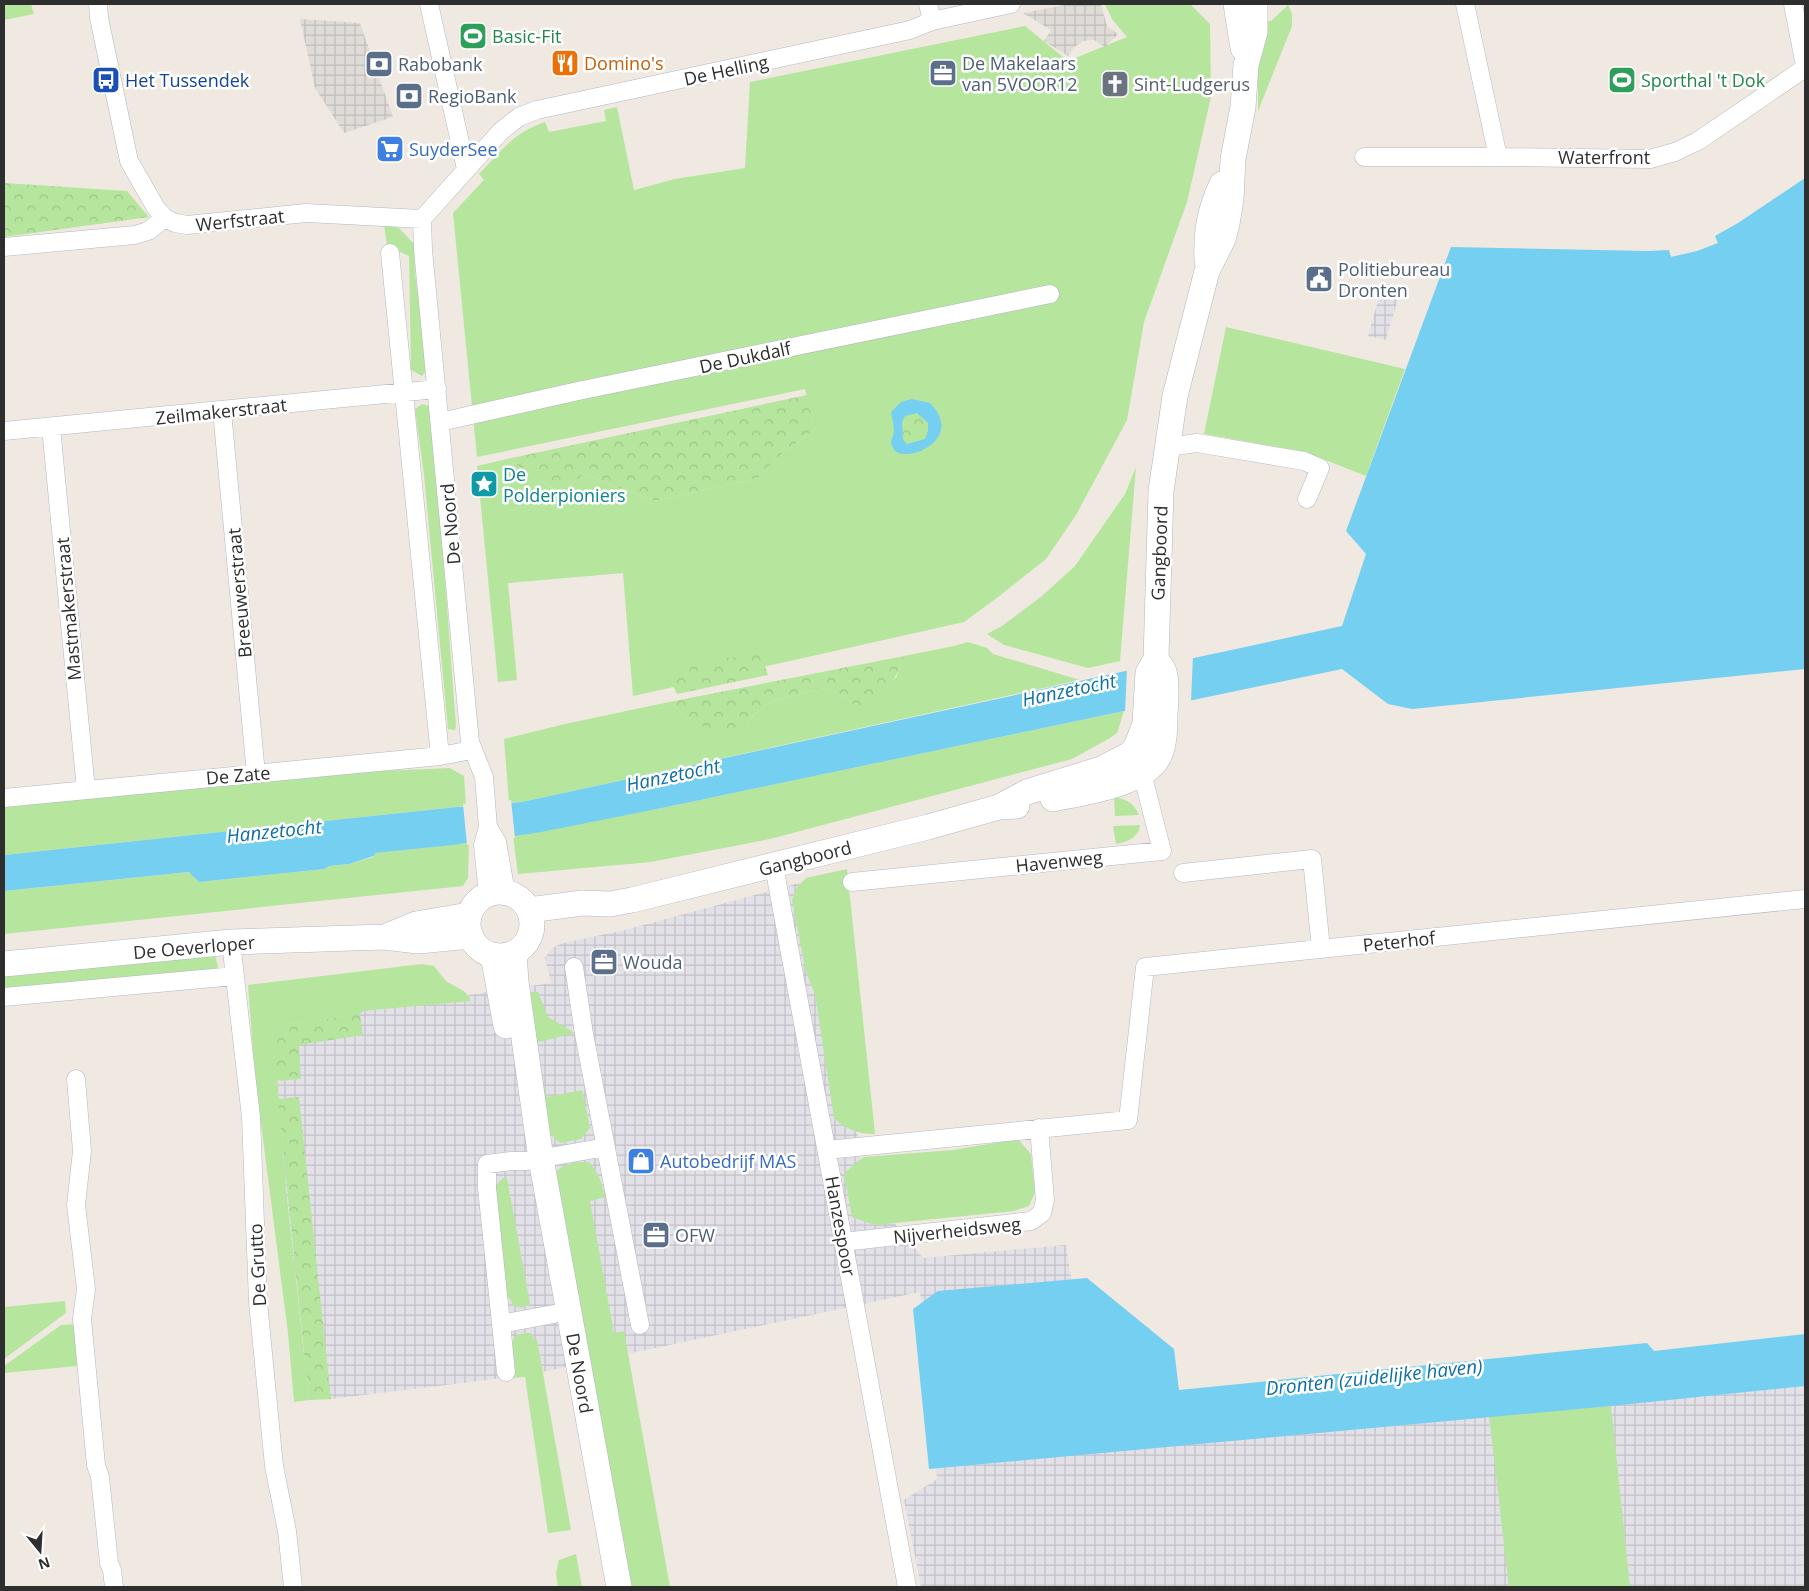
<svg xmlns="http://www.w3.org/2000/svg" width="1809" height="1591" viewBox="0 0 1809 1591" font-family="'Open Sans',sans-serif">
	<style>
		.industrial { fill: url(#industrial-grid) }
		.grass { fill: #b6e59e }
		.forest { fill: url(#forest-crowns) }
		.plaza { fill: url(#plaza-grid) }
		.water { fill: #75cff0; fill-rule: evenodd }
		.pier { fill: #efe9e1 }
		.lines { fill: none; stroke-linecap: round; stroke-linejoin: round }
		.street-casing { stroke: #b4b7c1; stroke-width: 19 }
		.secondary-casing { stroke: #b4b7c1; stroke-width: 26 }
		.street { stroke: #fff; stroke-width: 18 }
		.secondary { stroke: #fff; stroke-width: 25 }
		.labels { text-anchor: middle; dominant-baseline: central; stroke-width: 5; stroke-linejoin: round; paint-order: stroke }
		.leisure-label { font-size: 18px; fill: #27864d; stroke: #fff; text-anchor: start }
		.food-label { font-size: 18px; fill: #c56008; stroke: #fff; text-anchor: start }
		.service-label { font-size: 18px; fill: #4e5e75; stroke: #fff; text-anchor: start }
		.street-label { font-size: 18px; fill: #2e2e2e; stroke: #fff }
		.transit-label { font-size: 18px; fill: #164399; stroke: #fff; text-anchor: start }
		.worship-label { font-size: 18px; fill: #5b616d; stroke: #fff; text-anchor: start }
		.shop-label { font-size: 18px; fill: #366cbe; stroke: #fff; text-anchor: start }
		.culture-label { font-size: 18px; fill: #0d838f; stroke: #fff; text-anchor: start }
		.water-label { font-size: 19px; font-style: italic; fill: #0d6fa3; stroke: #fff }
	</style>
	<defs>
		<pattern id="industrial-grid" width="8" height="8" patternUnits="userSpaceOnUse" patternTransform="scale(1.25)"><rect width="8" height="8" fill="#e3e1e8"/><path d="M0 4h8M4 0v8" fill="none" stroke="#c3c1c7"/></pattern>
		<pattern id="forest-crowns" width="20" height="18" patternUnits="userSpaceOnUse" patternTransform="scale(1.25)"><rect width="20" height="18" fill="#b6e59e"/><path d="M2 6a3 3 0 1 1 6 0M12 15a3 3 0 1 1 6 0" fill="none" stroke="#9dc588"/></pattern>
		<pattern id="plaza-grid" width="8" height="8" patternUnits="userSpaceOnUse" patternTransform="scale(1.25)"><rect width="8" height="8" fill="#dfdcd8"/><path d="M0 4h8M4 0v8" fill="none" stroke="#c0bdba"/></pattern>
	</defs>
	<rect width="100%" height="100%" fill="#efe9e1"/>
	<path class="industrial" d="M1383,283L1401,288L1386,340L1368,336Z
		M821,877L865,1188L923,1258L1066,1245L1096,1441L1805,1362V1587H921L904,1500L937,1479L920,1292L528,1375L331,1399L309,1400L287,1197L273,1026L419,982L461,996L551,983L545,958L552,948L563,943L625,930Z"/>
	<path class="grass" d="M4,4H31L34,14L4,20Z
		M1105,4H1190L1210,24L1211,97L1187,202L1144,322L1127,420L1076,515L1046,559L998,597L964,622L633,696L623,573L508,583L517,680L498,682L477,466L507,459L560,493L584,474L654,501L758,478L779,456L815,429L805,389L477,457L453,213L484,180L479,174C502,150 513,133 545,122L549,132L606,121L604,110L617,107L634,190L675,179L745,168L750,82L1025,26L1068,61L1127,37L1112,19Z
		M1288,5L1292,14V26L1258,111V53L1261,21H1271Z
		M384,224L399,228L414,244L415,273L428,369L422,376L411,370L409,256L387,246Z
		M1226,327L1405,369L1366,476L1305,452L1204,434Z
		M422,404L432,407L456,726L455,730L448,729L424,475L415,409Z
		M1136,467L1120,661L1088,668L1004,645L987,634L1002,626L1042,596L1075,566L1125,494Z
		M968,642L987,648L993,654L1080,680L522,802H509L504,739L565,724L669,702L687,718L746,723L760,709L772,701L825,688L836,692L853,704L896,678L904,656L954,646Z
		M1124,711L1117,733L1110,738L1072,759L770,839L651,862L518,874L513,836L667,807Z
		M450,768L464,776L466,806L4,855V806L355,772Z
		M1114,797C1126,799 1134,803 1139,815L1115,816Z
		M1140,825C1139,837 1128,842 1116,844L1113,826Z
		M469,843L468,878L463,886L4,934V891L190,872L199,882L325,869L329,866L349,864L374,857V853Z
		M847,869L875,1134C858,1134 847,1130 834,1118L815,994L806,972L792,900L797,887L806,878Z
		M215,955L219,971L4,990V975Z
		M422,964L434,966L446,981L465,992L469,997L471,1001L363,1011L360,1014L273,1026L287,1197L309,1400L294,1402L288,1333L255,1077L248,985Z
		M523,992H538L548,1017L575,1033L535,1043L547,1097L582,1090L590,1128L581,1139L560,1143L548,1132Z
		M1018,1139L1031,1154L1035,1193L1029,1206L1014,1211L875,1225L852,1217L844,1174L854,1164L864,1157L953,1150Z
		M575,1162H589C599,1173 602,1184 605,1197L590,1201L614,1333L624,1331L670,1587H628L552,1174L563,1166Z
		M503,1178H507L530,1304L521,1308L514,1306L509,1298H507L495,1186Z
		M65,1301L66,1313L4,1359V1307Z
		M77,1324L80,1362L77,1366L4,1373V1366L61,1325Z
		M524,1333H531L535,1340H537L571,1530L548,1533L525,1377L512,1378L509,1344L512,1343L515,1336Z
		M1611,1406L1630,1587H1509L1489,1416Z
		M576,1554L582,1587H558L556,1573L559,1560Z"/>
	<path class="forest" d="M4,183L127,191L149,217L4,237Z
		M807,395L815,429L779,456L758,478L654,501L584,474L560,493L507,459Z
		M917,413L928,423V431L925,439L907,444L903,440L902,422L905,416Z
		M760,653L768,675L677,694L672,684L675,674L682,665Z
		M904,656C896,679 888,693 867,707L853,704L836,692L825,688L772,701L760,709L746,723L732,729L712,731L687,718L669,702Z
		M360,1014L363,1035L299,1045L301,1079L276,1081L273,1026Z
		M299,1097L331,1399L309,1400L278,1099Z"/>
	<path class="plaza" d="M1070,4H1101L1107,26L1118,34L1105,47L1094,40L1083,41L1074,47L1068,56L1044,41L1051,30L1023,13Z
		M300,19L360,23L393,117L344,133L315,88Z"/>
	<path class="water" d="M1805,178V669L1412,709L1388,704L1342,669L1193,700L1124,711L667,807L541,832L453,845L375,853L374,856L349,864L329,866L325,869L199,882L189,872L4,891V855L457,807L522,802L1172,661L1194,658L1342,626L1366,554L1346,531L1451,247L1648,251L1669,250L1671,257L1697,251L1718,243L1715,236L1738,223Z
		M912,399L930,403C966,440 906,464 894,450C894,449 891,444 891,443C891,439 894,435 894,431C894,425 892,418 891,412L901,402ZM917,413L928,423V431L925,439L907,444L903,440L902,422L905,416Z
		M1087,1278L1174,1349L1179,1390L1647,1343L1654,1351L1805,1334V1386L1611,1406L929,1469L913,1309L938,1291Z"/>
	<path class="pier" d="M1193,656L1191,701L1125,713L1127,668L1171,658Z
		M511,800L515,838L467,845L463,804Z"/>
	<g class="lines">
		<defs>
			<path id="street" d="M98,4L99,18L129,161L156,208L165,218L175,223L187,225L306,213L422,219
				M429,4L466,169
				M928,4L932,21
				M1465,4L1498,157
				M1793,4L1805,66
				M1364,157H1498L1650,159L1675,152L1698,141L1805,68
				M422,219L423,250L470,742L484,777L488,827L483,845L488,895
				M422,219L501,131L519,117L537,110L910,30L932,21L1011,4
				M4,247L135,235L148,231L165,218
				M390,253L440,756
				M222,411L256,774
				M440,422L578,391L1050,294
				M51,427L86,790
				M4,431L437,389
				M1168,447L1197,443L1304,461L1320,468L1307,499
				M4,798L399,760L440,756L472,750
				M488,827L497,842L506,893
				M774,866L907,1587
				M1183,873L1312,859L1321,949
				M852,882L1162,851L1142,773L1137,765
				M231,942L251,1117L258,1302L274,1466L287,1531L293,1587
				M574,967L584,1034L640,1325
				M4,997L235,976
				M76,1079L82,1151L76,1205L86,1289L82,1319L96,1465L100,1477L109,1563L112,1570L114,1587
				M827,1150L1128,1120L1145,967L1805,899
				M843,1242L1031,1221L1042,1213L1045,1200L1039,1128
				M501,1324L554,1314
				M506,1372L487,1188V1164L511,1161H527L606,1147"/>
			<path id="secondary" d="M1236,4L1243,48
				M1207,261C1206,232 1209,211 1222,184
				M1053,799C1081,793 1143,785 1158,758C1165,745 1165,728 1165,714C1166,704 1167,680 1164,672C1163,667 1158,663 1156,659
				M999,807L1027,792L1101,769L1130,754L1136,747L1145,724L1148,673L1156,659L1161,491L1175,396L1207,271L1223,239L1227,224L1231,199L1233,159L1243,107L1246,65L1255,32V4
				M468 924a32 32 0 1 1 64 0a32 32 0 1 1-64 0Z
				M529,910L582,903L610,904L632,900L928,827L999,807L1017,806
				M387,936L416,924L469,915
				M514,953L516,982L541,1159L619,1587
				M493,955L506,1026
				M4,964L231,942L384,937L418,941L471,936"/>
		</defs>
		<use href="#street" class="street-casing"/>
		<use href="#secondary" class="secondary-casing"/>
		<use href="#street" class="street"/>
		<use href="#secondary" class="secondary"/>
	</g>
	<defs>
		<symbol id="stadium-square" viewBox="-11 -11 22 22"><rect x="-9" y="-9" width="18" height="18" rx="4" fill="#2e9e5b" stroke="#fff"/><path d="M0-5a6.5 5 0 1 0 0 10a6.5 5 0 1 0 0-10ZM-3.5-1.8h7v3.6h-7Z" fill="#fff"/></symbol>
		<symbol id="restaurant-square" viewBox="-11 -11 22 22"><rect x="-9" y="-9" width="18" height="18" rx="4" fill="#e8710a" stroke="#fff"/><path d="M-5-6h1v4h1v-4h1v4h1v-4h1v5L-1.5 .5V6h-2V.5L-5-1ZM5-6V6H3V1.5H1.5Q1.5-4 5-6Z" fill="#fff"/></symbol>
		<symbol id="bank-square" viewBox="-11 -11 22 22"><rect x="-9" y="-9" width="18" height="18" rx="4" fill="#5c6f8a" stroke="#fff"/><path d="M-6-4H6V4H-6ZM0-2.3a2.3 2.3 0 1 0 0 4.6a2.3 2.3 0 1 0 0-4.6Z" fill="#fff"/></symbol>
		<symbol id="office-square" viewBox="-11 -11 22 22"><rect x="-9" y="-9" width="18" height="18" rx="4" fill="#5c6f8a" stroke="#fff"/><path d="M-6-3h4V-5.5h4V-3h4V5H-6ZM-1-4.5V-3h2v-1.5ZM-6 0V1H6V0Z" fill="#fff"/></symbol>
		<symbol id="bus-square" viewBox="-11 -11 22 22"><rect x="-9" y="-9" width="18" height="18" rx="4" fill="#1a4fb4" stroke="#fff"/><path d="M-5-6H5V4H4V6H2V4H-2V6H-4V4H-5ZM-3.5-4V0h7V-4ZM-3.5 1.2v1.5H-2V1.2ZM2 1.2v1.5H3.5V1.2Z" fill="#fff"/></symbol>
		<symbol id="church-square" viewBox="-11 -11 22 22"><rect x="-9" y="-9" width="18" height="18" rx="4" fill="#6b7280" stroke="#fff"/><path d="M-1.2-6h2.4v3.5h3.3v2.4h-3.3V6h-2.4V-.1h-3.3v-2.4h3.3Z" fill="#fff"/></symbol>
		<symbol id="supermarket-square" viewBox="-11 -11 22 22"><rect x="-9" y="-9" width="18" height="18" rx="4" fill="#3f7fe0" stroke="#fff"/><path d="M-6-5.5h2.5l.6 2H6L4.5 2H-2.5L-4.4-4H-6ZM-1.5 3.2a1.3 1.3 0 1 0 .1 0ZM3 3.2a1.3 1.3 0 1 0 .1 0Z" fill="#fff"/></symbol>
		<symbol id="civic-square" viewBox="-11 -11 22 22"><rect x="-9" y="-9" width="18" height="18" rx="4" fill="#5c6f8a" stroke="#fff"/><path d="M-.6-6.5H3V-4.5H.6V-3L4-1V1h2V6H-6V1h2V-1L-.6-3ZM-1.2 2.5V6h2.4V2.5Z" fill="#fff"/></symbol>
		<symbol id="sight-square" viewBox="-11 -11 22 22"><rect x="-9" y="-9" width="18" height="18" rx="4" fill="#0f9aa8" stroke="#fff"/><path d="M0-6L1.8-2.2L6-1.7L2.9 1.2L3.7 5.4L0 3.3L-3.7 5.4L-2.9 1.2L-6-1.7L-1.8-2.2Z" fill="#fff"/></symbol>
		<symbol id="shop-square" viewBox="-11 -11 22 22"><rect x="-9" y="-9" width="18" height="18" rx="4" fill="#3f7fe0" stroke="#fff"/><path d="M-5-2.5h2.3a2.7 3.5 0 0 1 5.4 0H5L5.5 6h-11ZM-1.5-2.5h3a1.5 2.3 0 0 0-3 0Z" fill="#fff"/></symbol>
	</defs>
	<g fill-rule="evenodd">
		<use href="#stadium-square" x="457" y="20" width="32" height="32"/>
		<use href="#restaurant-square" x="549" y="47" width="32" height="32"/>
		<use href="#bank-square" x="363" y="48" width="32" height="32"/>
		<use href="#office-square" x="927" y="57" width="32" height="32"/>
		<use href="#bus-square" x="90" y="64" width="32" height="32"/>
		<use href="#stadium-square" x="1606" y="64" width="32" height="32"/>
		<use href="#church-square" x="1099" y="68" width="32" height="32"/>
		<use href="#bank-square" x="393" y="80" width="32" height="32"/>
		<use href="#supermarket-square" x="374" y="133" width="32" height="32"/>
		<use href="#civic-square" x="1303" y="263" width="32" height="32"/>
		<use href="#sight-square" x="468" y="468" width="32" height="32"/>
		<use href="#office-square" x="588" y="946" width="32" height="32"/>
		<use href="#shop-square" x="625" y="1145" width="32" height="32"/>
		<use href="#office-square" x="640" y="1219" width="32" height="32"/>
	</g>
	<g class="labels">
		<g class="leisure-label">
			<text x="492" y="36">Basic-Fit</text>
			<text x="1641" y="80">Sporthal 't Dok</text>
		</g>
		<g class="food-label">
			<text x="584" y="63">Domino's</text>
		</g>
		<g class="service-label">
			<text x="962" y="63">De Makelaars<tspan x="962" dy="21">van 5VOOR12</tspan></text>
			<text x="398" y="64">Rabobank</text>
			<text x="428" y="96">RegioBank</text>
			<text x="1338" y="269">Politiebureau<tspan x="1338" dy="21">Dronten</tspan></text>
			<text x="623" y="962">Wouda</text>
			<text x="675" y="1235">OFW</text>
		</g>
		<g class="street-label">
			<text transform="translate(726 70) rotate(-12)">De Helling</text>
			<text x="1604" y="157">Waterfront</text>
			<text transform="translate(240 220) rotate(-6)">Werfstraat</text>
			<text transform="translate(745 357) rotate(-12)">De Dukdalf</text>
			<text transform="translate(221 411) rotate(-6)">Zeilmakerstraat</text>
			<text transform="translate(450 524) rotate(-95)">De Noord</text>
			<text transform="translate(1159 553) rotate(-88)">Gangboord</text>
			<text transform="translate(239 593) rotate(-95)">Breeuwerstraat</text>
			<text transform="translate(68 609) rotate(-95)">Mastmakerstraat</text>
			<text transform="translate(238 775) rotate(-5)">De Zate</text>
			<text transform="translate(805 858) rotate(-14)">Gangboord</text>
			<text transform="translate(1059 861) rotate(-6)">Havenweg</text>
			<text transform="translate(1399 941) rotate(-6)">Peterhof</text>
			<text transform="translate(194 947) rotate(-5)">De Oeverloper</text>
			<text transform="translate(841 1226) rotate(80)">Hanzespoor</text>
			<text transform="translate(957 1230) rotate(-6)">Nijverheidsweg</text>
			<text transform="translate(257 1265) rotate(-93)">De Grutto</text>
			<text transform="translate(580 1373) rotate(80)">De Noord</text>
		</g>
		<g class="transit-label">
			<text x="125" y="80">Het Tussendek</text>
		</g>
		<g class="worship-label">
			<text x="1134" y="84">Sint-Ludgerus</text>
		</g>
		<g class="shop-label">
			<text x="409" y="149">SuyderSee</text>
			<text x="660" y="1161">Autobedrijf MAS</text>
		</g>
		<g class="culture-label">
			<text x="503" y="474">De<tspan x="503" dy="21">Polderpioniers</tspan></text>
		</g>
		<g class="water-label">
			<text transform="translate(1069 690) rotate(-12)">Hanzetocht</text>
			<text transform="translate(673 775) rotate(-12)">Hanzetocht</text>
			<text transform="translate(274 831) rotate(-6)">Hanzetocht</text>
			<text transform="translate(1374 1377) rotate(-6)">Dronten (zuidelijke haven)</text>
		</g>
	</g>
	<rect width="1809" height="1591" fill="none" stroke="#2e2e2e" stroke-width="10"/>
	<g transform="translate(40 1551) rotate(162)" stroke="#ffffff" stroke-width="4" paint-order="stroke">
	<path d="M0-4L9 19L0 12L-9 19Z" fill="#2e2e2e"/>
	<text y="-8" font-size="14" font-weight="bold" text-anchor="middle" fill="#2e2e2e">N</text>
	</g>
</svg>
